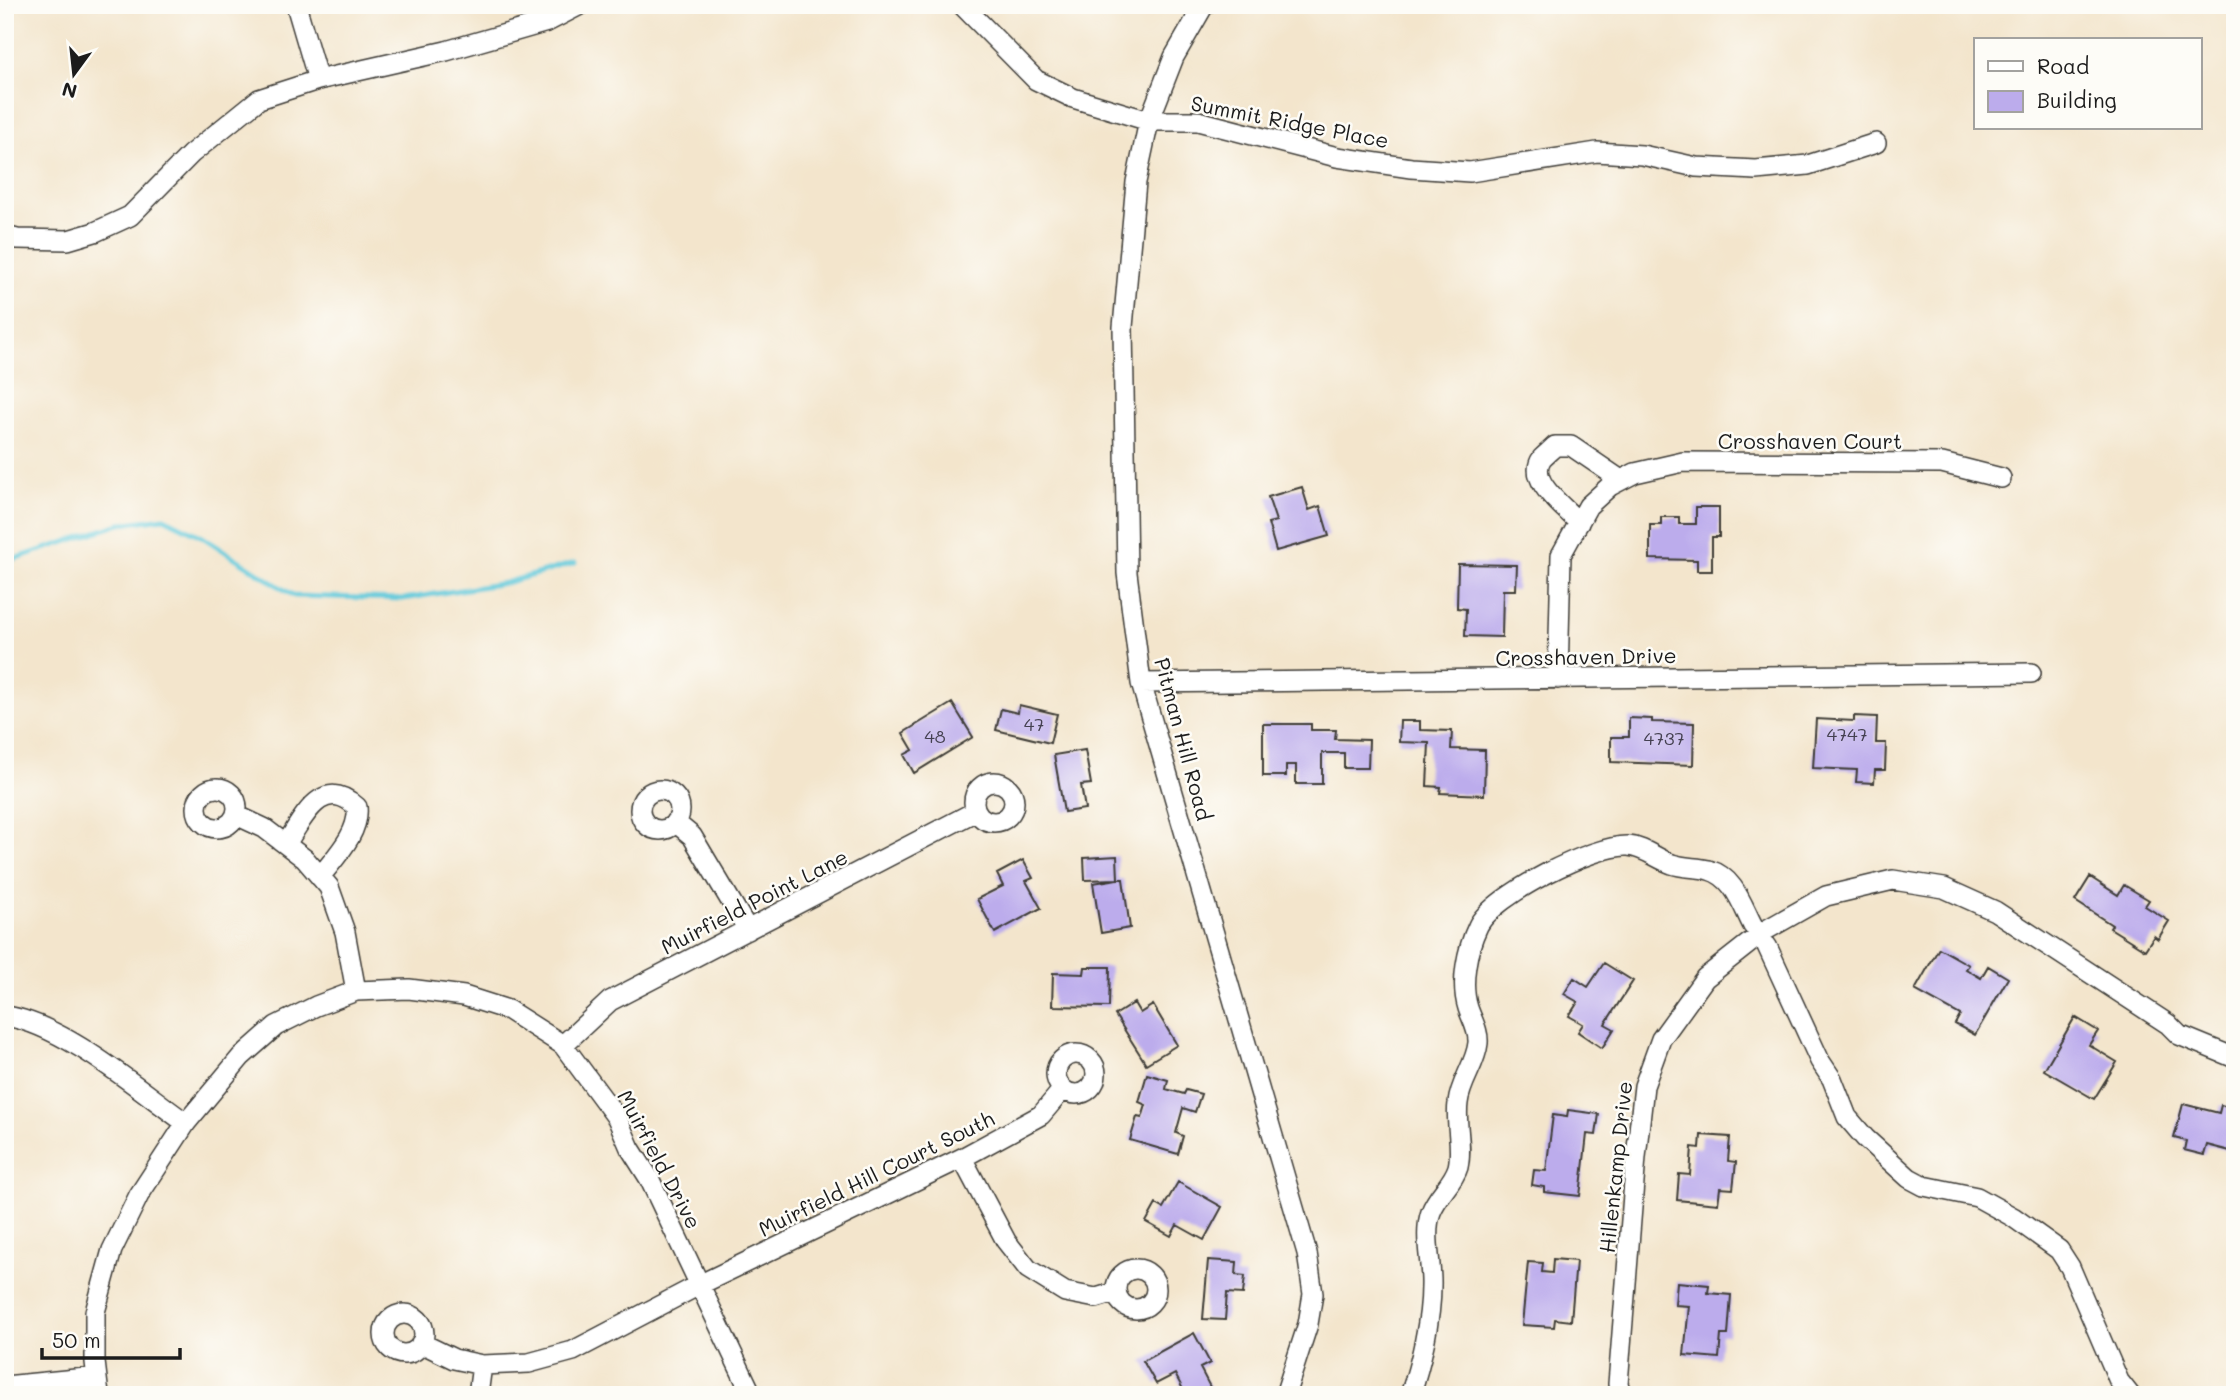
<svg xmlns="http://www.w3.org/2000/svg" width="2240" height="1400" viewBox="0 0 2240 1400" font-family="Mali,sans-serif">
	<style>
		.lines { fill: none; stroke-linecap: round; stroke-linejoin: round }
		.stream { stroke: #5ec8d9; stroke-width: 5 }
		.building { fill: #bcacec }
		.minor-casing { stroke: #3c3a36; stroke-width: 22 }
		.minor { stroke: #fff; stroke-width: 19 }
		.labels { text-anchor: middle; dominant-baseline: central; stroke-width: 5; stroke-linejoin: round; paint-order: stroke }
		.number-label { font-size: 18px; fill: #444050 }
		.street-label { font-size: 21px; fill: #1c1c1c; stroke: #fdfcf7 }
	</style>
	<rect width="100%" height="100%" fill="#fdfcf7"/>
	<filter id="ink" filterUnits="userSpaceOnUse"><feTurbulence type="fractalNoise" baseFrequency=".0143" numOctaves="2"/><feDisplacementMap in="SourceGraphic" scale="14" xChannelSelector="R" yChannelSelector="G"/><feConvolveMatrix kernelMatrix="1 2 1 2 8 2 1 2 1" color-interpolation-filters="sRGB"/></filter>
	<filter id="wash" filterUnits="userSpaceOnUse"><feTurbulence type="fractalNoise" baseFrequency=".00686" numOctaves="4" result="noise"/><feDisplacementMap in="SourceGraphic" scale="28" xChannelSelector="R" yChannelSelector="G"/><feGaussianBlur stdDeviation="1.57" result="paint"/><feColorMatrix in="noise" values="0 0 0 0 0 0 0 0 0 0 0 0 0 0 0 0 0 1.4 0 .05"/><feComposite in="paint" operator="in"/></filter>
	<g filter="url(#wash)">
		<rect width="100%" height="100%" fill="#f3e5cc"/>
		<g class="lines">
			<path class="stream" d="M5,562L120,524L164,518L201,536L294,596L403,599L505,583L575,563"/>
		</g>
		<g id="blocks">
			<path class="building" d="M1302,487L1309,510L1320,506L1329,536L1276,551L1268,523L1276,521L1268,497Z
				M1696,507H1719V537H1712V571H1697V560L1650,559V525H1661V517H1679V524H1696Z
				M1458,564L1517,565L1516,590H1503L1502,637L1465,636L1466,609L1457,608Z
				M952,703L973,737L914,773L904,755L913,750L903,733Z
				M1019,705L1057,714L1050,743L996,730L1001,709L1018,713Z
				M1854,716L1877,717L1876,743H1886L1885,770H1875L1874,783L1856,782L1857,770L1813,768L1816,719L1854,721Z
				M1629,718L1652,719V722L1694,723L1693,765L1611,762V737H1629Z
				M1400,721H1420V730L1452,731L1451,749L1485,750L1484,795L1440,793L1441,787L1427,786L1429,743L1399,742Z
				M1263,724H1311V730H1336L1335,739L1369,740L1368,768H1344V753H1322V784H1296V765H1286V776H1263Z
				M1085,750L1091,784L1081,785L1085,809L1064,812L1054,755Z
				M1117,856L1118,879L1085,880L1084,858Z
				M1023,860L1033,878L1026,881L1041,908L995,933L977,899L1003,886L997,874Z
				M2090,877L2118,895L2124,885L2149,900L2145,906L2169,921L2158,939L2154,936L2145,950L2110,928L2112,925L2075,901Z
				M1118,879H1123L1130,928L1101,933L1093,883Z
				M1939,948L1969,965L1966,969L1981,978L1988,966L2008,978L1975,1035L1955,1024L1960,1015L1915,990Z
				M1604,963L1633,981L1605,1024L1614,1029L1602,1048L1578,1032L1583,1024L1569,1016L1578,1002L1564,994L1574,978L1588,987Z
				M1085,967H1110L1109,1007L1052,1006L1053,973L1084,974Z
				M1134,1003L1140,1013L1153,1005L1177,1045L1146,1064L1115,1015Z
				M2075,1017L2098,1031L2089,1045L2117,1062L2094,1099L2044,1070Z
				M1147,1074L1168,1080L1166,1089L1184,1094L1186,1090L1201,1094L1195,1112L1183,1108L1176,1133L1183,1136L1178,1154L1130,1140L1137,1117L1142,1118L1146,1105L1139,1102Z
				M2183,1104L2219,1113L2221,1105L2235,1109V1133L2230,1151L2207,1145L2204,1155L2184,1150L2186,1141L2174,1138Z
				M1568,1110L1599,1114L1596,1135L1587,1134L1580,1196L1544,1192V1187L1532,1185L1534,1170L1546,1171L1553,1115L1567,1117Z
				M1701,1135L1730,1137L1728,1161L1736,1162L1733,1189L1720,1188L1718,1204L1677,1200L1679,1174L1690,1175L1692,1147L1700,1148Z
				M1178,1182L1222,1207L1204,1240L1177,1225L1171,1236L1146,1222L1156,1204L1163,1208Z
				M1553,1259L1576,1261L1571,1321L1555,1319L1554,1327L1522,1325L1528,1262L1543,1263L1542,1272L1552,1273Z
				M1208,1260L1237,1262L1236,1275L1245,1276L1243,1294L1227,1293L1225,1320L1203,1319Z
				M1677,1282L1709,1285L1708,1293L1731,1295L1728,1335H1721L1719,1358L1684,1355L1689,1306L1675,1305Z
				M1194,1333L1210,1363L1200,1368L1210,1387L1196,1395H1186L1175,1374L1156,1384L1143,1361Z"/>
		</g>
	</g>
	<g filter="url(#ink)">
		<use href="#blocks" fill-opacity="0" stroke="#3c3a36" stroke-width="2"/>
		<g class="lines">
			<defs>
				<path id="minor" d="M296,5L318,80
					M962,5L1036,80L1073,98L1149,121H1198L1337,157L1411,168L1470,172L1597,152L1642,155L1696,167L1756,170L1808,165L1876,143
					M1204,5L1174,57L1149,121L1136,182L1123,327L1127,573L1141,683L1307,1253L1313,1294L1308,1324L1285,1395
					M5,236L17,239L68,240L95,232L130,216L191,154L259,99L318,80L446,51L547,22L580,5
					M1579,523C1565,507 1526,481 1542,458C1546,454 1551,450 1555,446H1571L1621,480
					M1558,679L1561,555L1588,506L1610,486L1635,473L1683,462L1942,463L2001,478
					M1141,683L2031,673
					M974 802a20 20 0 1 1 40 0a20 20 0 1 1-40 0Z
					M197 808a20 20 0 1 1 40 0a20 20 0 1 1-40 0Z
					M640 810a20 20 0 1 1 40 0a20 20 0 1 1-40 0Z
					M236,815L264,828L305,859L329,887L345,932L356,991
					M675,822L692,836L748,930
					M286,844C304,817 322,775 357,807C360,833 335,857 320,877
					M1767,946L1820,1061L1832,1079L1847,1117L1865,1138L1909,1178L1924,1186L1977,1197L2013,1217L2059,1250L2070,1267L2119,1381L2130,1395
					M5,1016C64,1024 138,1089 186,1123
					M563,1045L610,1001L976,811
					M1056 1074a20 20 0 1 1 40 0a20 20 0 1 1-40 0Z
					M962,1158L1006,1241L1028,1269L1065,1292L1096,1298L1116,1292
					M1116 1289a20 20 0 1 1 40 0a20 20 0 1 1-40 0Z
					M384 1334a20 20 0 1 1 40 0a20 20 0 1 1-40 0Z
					M421,1343L454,1359L482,1365L529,1363L573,1351L699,1285L962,1158L1041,1115L1063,1089
					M5,1386L96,1377
					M99,1395L95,1362V1312L112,1250L139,1195L186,1123L241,1057L276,1026L316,1006L356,991L409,989L464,996L508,1010L563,1045L617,1118L630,1148L649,1178L752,1395
					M478,1395L482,1365
					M1410,1395C1421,1363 1431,1320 1431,1286C1432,1263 1423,1234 1431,1212C1437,1195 1453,1184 1458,1167C1463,1146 1455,1124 1458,1103C1460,1082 1476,1064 1478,1043C1479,1031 1472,1020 1468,1008C1460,983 1467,949 1478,926C1493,895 1595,844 1628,846C1644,847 1657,859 1672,864C1683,868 1697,867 1709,870C1734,877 1742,905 1753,926
					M1622,1395L1618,1384L1636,1157L1644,1086L1661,1039L1705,978L1766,930L1826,896L1893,880L1944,888L1995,911L2168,1024L2179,1035L2235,1058"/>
			</defs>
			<use href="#minor" class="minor-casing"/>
			<use href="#minor" class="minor"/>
		</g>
	</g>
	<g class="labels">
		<g class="number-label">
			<text x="1034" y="724">47</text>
			<text x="1847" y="734">4747</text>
			<text x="935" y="736">48</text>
			<text x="1664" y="738">4737</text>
		</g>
		<g class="street-label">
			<text transform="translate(1290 121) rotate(11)">Summit Ridge Place</text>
			<text x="1810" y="440">Crosshaven Court</text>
			<text transform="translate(1586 656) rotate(-1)">Crosshaven Drive</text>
			<text transform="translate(1184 739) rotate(75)">Pitman Hill Road</text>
			<text transform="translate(754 901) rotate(-27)">Muirfield Point Lane</text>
			<text transform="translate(660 1159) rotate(62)">Muirfield Drive</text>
			<text transform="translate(1615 1167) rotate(-84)">Hillenkamp Drive</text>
			<text transform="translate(876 1173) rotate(-26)">Muirfield Hill Court South</text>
		</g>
	</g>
	<rect width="2240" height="1400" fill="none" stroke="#fdfcf7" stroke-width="28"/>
	<rect x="1974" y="38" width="228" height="91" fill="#fdfcf7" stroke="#a3a29f" stroke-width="2"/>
	<rect x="1988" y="61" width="35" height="10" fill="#ffffff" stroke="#a3a29f" stroke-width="2"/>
	<text x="2037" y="74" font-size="21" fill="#1c1c1c">Road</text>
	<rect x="1988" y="91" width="35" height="21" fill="#bcacec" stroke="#a3a29f" stroke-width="2"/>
	<text x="2037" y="108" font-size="21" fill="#1c1c1c">Building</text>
	<g transform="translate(74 74) rotate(195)" stroke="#fdfcf7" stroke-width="5" paint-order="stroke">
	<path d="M0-5L12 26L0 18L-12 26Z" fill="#1c1c1c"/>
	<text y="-10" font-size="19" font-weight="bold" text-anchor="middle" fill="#1c1c1c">N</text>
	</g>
	<path d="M42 1348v10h138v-10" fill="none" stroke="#1c1c1c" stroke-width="3.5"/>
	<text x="52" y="1348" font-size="21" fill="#1c1c1c" stroke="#fdfcf7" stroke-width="5" paint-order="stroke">50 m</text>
</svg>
